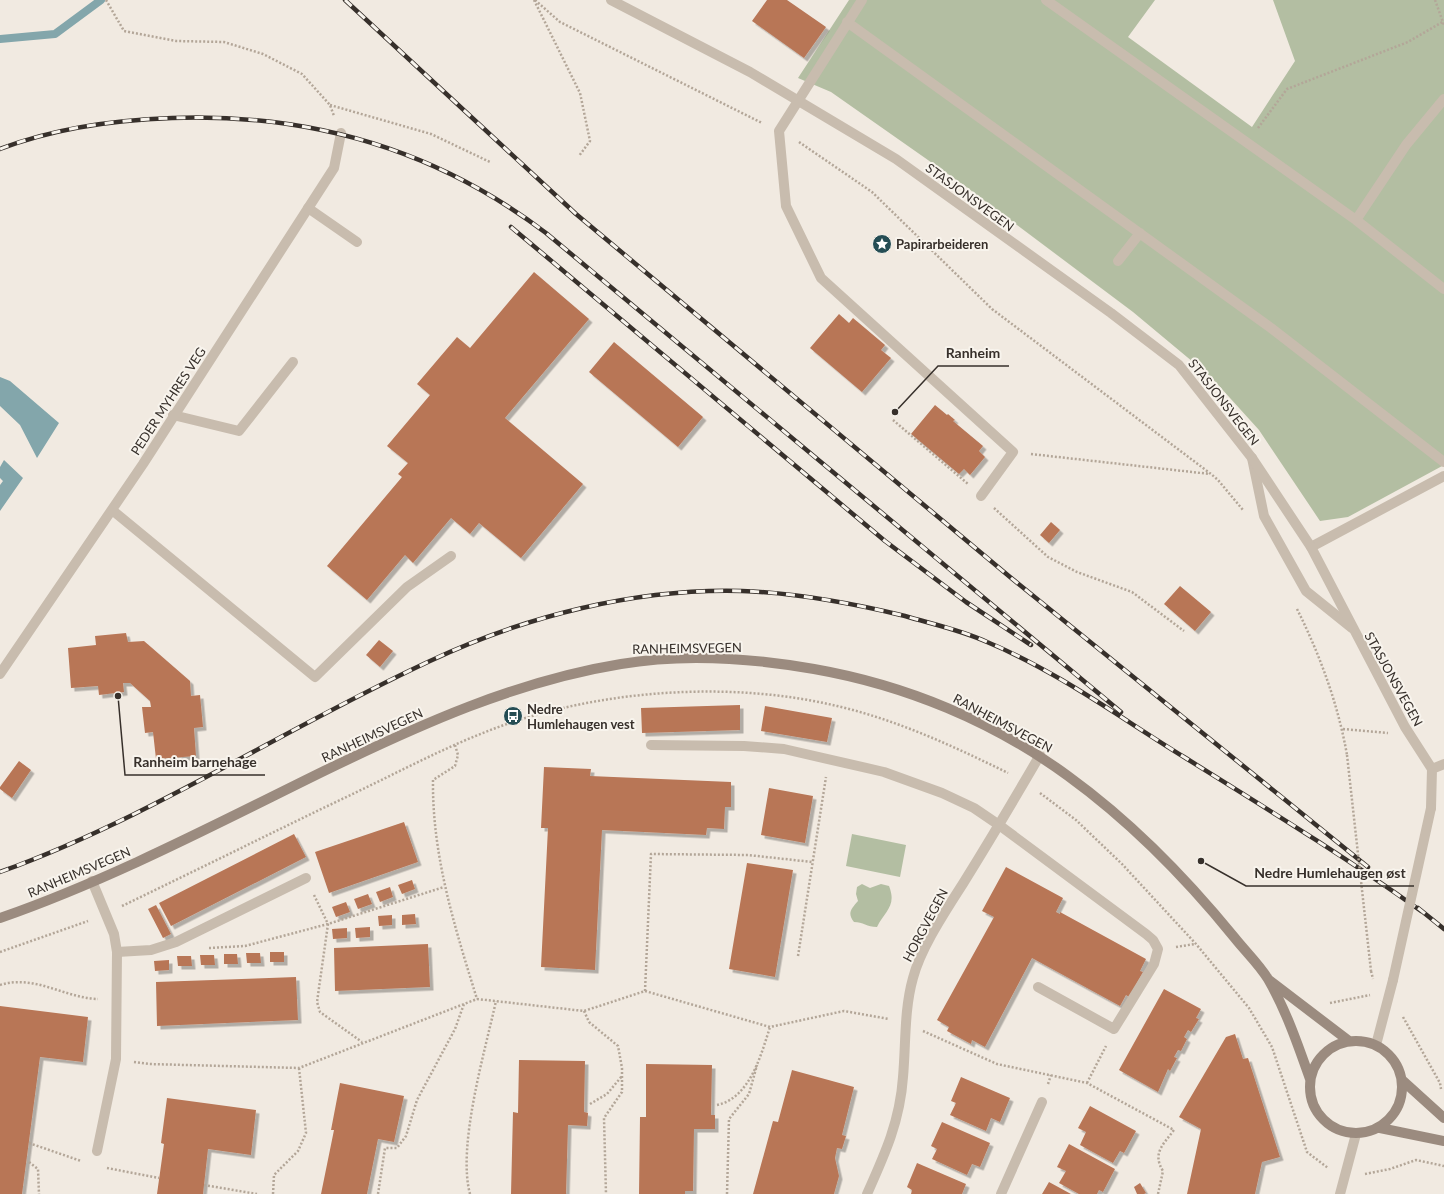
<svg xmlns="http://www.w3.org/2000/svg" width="1444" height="1194" viewBox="0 0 1444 1194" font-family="Lato,sans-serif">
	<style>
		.green { fill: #b3bea2 }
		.water { fill: #83a6ab }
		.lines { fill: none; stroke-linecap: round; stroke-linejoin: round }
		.stream { stroke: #83a6ab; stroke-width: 8 }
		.building { fill: #b87657; filter: url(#shadow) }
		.path { stroke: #b3a698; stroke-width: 2.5; stroke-dasharray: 2 2; stroke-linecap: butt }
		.lane { stroke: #c8bcae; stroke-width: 10 }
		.street { stroke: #c8bcae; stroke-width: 10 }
		.secondary { stroke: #9b8b7f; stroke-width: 10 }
		.rail-casing { stroke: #37302b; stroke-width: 4.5 }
		.rail { stroke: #f8f4ed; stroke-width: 3; stroke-dasharray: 9; stroke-linecap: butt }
		.path-bridge { stroke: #b3a698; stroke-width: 2.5; stroke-dasharray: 2 2; stroke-linecap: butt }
		.street-bridge { stroke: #c8bcae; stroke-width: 10 }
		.labels { text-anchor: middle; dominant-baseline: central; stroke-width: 4; stroke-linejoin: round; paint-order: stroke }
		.street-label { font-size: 13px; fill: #37302b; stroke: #f8f4ed }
		.poi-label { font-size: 13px; font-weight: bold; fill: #37302b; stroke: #f8f4ed; text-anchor: start }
		.leader { fill: none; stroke: #37302b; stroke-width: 1.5 }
		.callout-dot { fill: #37302b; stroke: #f8f4ed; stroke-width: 1.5 }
		.callout-label { font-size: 14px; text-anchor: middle; font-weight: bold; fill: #37302b; stroke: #f8f4ed; stroke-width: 4; stroke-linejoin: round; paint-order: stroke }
	</style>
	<defs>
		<filter id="shadow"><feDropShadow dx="3.5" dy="3.5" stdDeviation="0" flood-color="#0004"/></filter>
	</defs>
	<rect width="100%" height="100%" fill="#f1eae1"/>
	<path class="green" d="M849,0H1155L1128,37L1252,127L1295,61L1273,0H1444V465L1348,517L1320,521L1259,430L1211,377L1133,312L965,186L831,92L798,78Z
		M852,834L906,845L900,877L846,866Z
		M862,884L870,888L881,884L889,886C897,906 885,911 877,927C867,927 863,922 854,922C847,913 851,909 858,901L856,894L857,887Z"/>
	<path class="water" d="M0,377L10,381L59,423L37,458L20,425L0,406Z
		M4,460L23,478L0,511V485L3,481L0,478V467Z"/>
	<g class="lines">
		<path class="stream" d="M0,39L55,34L101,0"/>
	</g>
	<path class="building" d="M767,0H787L826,27L804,58L752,21Z
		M534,272L589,319L505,418L583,484L521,558L479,523L470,534L451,518L413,563L405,555L367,600L327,566L402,477L398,474L408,463L387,446L430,395L417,384L457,337L470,348Z
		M839,314L849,323L853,318L885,345L881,350L891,358L862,392L810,348Z
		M614,342L703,417L678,447L589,372Z
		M935,405L947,415L948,414L955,420L953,421L983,446L979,451L985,457L970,475L964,469L959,474L911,434Z
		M1051,522L1060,530L1049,543L1040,535Z
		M1180,586L1211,612L1195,631L1164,604Z
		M126,633L128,642L144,641L190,681L191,696L200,695L203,727L194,728L196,756L156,759L153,732L145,733L142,707H151L150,701L130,683H123L124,692L99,695L98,686L71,688L68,648L96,645L95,636Z
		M379,640L393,651L380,667L366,655Z
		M740,705V730L642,733L641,708Z
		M765,706L832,718L827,742L761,731Z
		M19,761L31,770L12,798L0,789V787Z
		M544,767L591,769L590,776L731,782V807H725L724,829L707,828L706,835L602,830L595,970L541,967L548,828H541Z
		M769,788L813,796L805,843L761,835Z
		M404,822L418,862L329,893L315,852Z
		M294,834L306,857L171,926L159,903Z
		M747,863L793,870L775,977L729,969Z
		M1006,867L1063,898L1056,912L1060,914V912L1146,959L1140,971L1143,972L1129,997L1126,995L1120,1006L1032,958L985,1047L972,1040L971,1044L947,1031L949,1027L937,1020L994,917L982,911Z
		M412,880L415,889L402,894L398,885Z
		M390,887L393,897L380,902L376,892Z
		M368,894L372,904L358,909L354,899Z
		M346,902L350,912L336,917L332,907Z
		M156,905L171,934L163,938L148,909Z
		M415,914L416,924L402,925V915Z
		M392,915V925L379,926L378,916Z
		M370,927V937L356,938L355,928Z
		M347,928V938L333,939L332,929Z
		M428,944L430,987L335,991L334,948Z
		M270,952H284V962H270Z
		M246,953H260L261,963H247Z
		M224,954H237L238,964H224Z
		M200,955H214L215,965H201Z
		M177,956H191L192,966H178Z
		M169,960V970L155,971L154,961Z
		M296,977L298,1020L157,1026L156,982Z
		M1164,989L1201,1009L1196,1018L1199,1019L1191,1032L1188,1030L1184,1037L1187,1039L1181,1051L1178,1050L1174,1057L1177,1058L1170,1071L1168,1069L1158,1092L1119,1070Z
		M0,1006L88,1017L83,1062L40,1057L22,1194H0Z
		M1235,1034L1243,1059L1248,1058L1280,1157L1262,1162L1255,1194H1187L1201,1129L1179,1117L1226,1037Z
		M519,1060L585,1061L584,1112L588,1113L587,1126L568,1125L566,1194H511L513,1112L518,1113Z
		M646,1064L712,1065L711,1115H715V1129H694L693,1191H685V1194H639L640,1117H646Z
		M792,1070L854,1087L842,1135L846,1136L842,1149L837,1148L835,1158L839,1176L834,1194H753L773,1121L778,1122Z
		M961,1077L1010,1098L1000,1122L991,1118L986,1131L950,1115L956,1103L951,1101Z
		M340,1083L404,1096L394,1142L378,1139L367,1194H321L334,1130H331Z
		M167,1098L256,1110L251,1155L208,1149L203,1194H157L164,1144L161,1143Z
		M1090,1106L1136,1131L1124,1153L1120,1151L1113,1163L1080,1145L1086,1132L1078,1128Z
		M942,1122L990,1143L980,1167L972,1164L967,1175L932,1159L937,1149L931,1146Z
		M1069,1144L1115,1169L1103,1192L1099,1190L1097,1194H1079L1059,1183L1066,1171L1057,1167Z
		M917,1163L966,1184L962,1194H911L912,1190L907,1187Z
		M1049,1182L1071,1194H1042Z
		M1140,1183L1146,1193L1144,1194H1137L1134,1187Z"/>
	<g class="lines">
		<path class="path" d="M106,0L124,31L176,41L224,42L263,54L302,74L330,105L334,116
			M534,0L580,93L590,141L579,156
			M535,0L560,22L762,123
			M1435,0L1444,25
			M330,105L431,134L490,162
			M1258,128L1287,89L1408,42L1444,21
			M799,142L872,192L992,309L1211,474L1218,480L1243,510
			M893,420L968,484
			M1031,454L1210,474
			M994,508L1048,557L1077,572L1132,592L1184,631
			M1297,609C1320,655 1338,704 1347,755
			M1343,729L1388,733
			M455,745L458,755L455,766L433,780C432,856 455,928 477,999
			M1040,793L1076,820L1122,864L1196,944L1249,1008L1272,1047L1307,1152L1328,1168
			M314,895L328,924L317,1002L320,1012L362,1042
			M122,906C195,871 267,835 340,800C400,772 458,739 522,719C619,689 737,682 837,706C897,720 953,746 1008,773
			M1176,947L1195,944
			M209,948L245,946L328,924L444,887
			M0,952L88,921
			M798,956L826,777
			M1371,971L1373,979
			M0,985C35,974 64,998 98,999
			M645,991L651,854L748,855L812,862
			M1330,1003L1370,995
			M584,1011L589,1022L618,1046L622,1068V1092L604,1118L606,1194
			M1403,1017L1440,1083L1441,1089
			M923,1031L997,1064L1087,1083L1174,1130C1163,1145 1152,1153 1163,1171L1158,1194
			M134,1062L149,1064L299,1068L477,999L584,1011L645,991L770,1027L844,1011L889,1019
			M1087,1083L1106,1046
			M1048,1084L1051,1075
			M590,1104L607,1094L622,1076
			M717,1105C750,1098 761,1055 770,1027
			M29,1143L81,1161
			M29,1162L38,1169L39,1194
			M107,1168L159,1178
			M1365,1174L1390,1169L1416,1160L1444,1166
			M204,1185L257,1194
			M273,1194L274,1175L298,1151L306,1133L299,1068
			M378,1194L385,1148H397L406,1136L417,1100L455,1029L464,1004
			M470,1194C457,1146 485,1051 496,1001
			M727,1194L729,1119L749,1094L757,1065"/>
		<path class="lane" d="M862,0L779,131L786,206L821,278L1013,452L981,496
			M1046,0L1356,220L1444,289
			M847,22L1271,328L1444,462
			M308,208L357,242
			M1356,220L1406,145L1444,99
			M1118,261L1140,233
			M173,415L239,431L293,362
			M1252,458L1264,516L1306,591L1352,628
			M1311,547L1444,476
			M651,745L744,746L784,749L884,772L942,793L974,808L999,825L1146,934L1153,940L1158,949L1154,964L1114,1029L1038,987
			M92,881L114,934L117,952L116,1059L97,1151
			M117,952L151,950L176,942L306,878"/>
		<path class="street" d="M611,0L750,72L896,159L1111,313L1179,365L1252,458L1311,547L1405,727L1432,769L1431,808
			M112,510L315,677L407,587L451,556
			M0,674L143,464L334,168L341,133
			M1432,769L1444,764
			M1376,1045L1393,980
			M867,1194C885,1154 900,1121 903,1077C906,1043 904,1010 913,978C921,947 947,909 964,882C990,840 1015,798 1040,755
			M1001,1194L1042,1102
			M1340,1194L1356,1134"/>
		<path class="secondary" d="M0,918C112,879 218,823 324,771C419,725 516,681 621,664C684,653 751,658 814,669C905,685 993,721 1068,776C1130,821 1186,878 1234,937C1245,951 1259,964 1268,979C1286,1010 1298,1045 1310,1079
			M1269,980L1349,1041
			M1310 1087a46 46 0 1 1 92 0a46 46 0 1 1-92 0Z
			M1402,1080L1444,1118
			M1380,1128L1444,1141"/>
		<defs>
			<path id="rail" d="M345,0L576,214L1010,577L1368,867
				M0,149C55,128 114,120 172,118C310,113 435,149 546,233L1121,712
				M511,227L885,541L966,602L1031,645
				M0,872C150,818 285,728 430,661C525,616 637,588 742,591C797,593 851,603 905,616C932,624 961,630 987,642C1057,671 1119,717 1184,757C1264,807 1344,856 1421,911
				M1418,908L1444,929"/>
		</defs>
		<use href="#rail" class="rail-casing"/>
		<use href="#rail" class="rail"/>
		<path class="path-bridge" d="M1347,755L1371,971"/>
		<path class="street-bridge" d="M1393,980L1431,808"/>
	</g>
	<defs>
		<symbol id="sight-disc" viewBox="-11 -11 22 22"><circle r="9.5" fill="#254d54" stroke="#f8f4ed"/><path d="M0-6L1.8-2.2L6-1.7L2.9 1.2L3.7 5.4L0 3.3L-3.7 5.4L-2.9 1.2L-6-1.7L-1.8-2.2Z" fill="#fff"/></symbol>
		<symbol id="bus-disc" viewBox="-11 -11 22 22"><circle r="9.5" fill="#254d54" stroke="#f8f4ed"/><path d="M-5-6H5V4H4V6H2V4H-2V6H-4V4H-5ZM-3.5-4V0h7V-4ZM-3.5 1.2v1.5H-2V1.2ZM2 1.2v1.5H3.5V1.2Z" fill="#fff"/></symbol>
	</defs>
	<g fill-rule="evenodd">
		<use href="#sight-disc" x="871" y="233" width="22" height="22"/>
		<use href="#bus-disc" x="502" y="705" width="22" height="22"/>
	</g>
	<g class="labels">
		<g class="street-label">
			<text transform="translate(970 197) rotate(36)">STASJONSVEGEN</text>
			<text transform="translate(168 401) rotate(-57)">PEDER MYHRES VEG</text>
			<text transform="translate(1224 402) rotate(52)">STASJONSVEGEN</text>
			<text transform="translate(687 648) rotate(-1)">RANHEIMSVEGEN</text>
			<text transform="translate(1394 679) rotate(61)">STASJONSVEGEN</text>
			<text transform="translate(1003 723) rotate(28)">RANHEIMSVEGEN</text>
			<text transform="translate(372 735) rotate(-25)">RANHEIMSVEGEN</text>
			<text transform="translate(79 872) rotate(-23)">RANHEIMSVEGEN</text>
			<text transform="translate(925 925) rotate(-62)">HORGVEGEN</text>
		</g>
		<g class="poi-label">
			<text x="896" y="244">Papirarbeideren</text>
			<text x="527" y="709">Nedre<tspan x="527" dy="15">Humlehaugen vest</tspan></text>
		</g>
	</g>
	<path class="leader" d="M895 412L938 366H1009M118 696L125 775H265M1201 861L1246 886H1414"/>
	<g class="callout-dot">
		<circle cx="895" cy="412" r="4"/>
		<circle cx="118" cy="696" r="4"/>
		<circle cx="1201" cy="861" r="4"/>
	</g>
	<g class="callout-label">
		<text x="973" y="358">Ranheim</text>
		<text x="195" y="767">Ranheim barnehage</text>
		<text x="1330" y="878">Nedre Humlehaugen øst</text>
	</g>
</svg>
